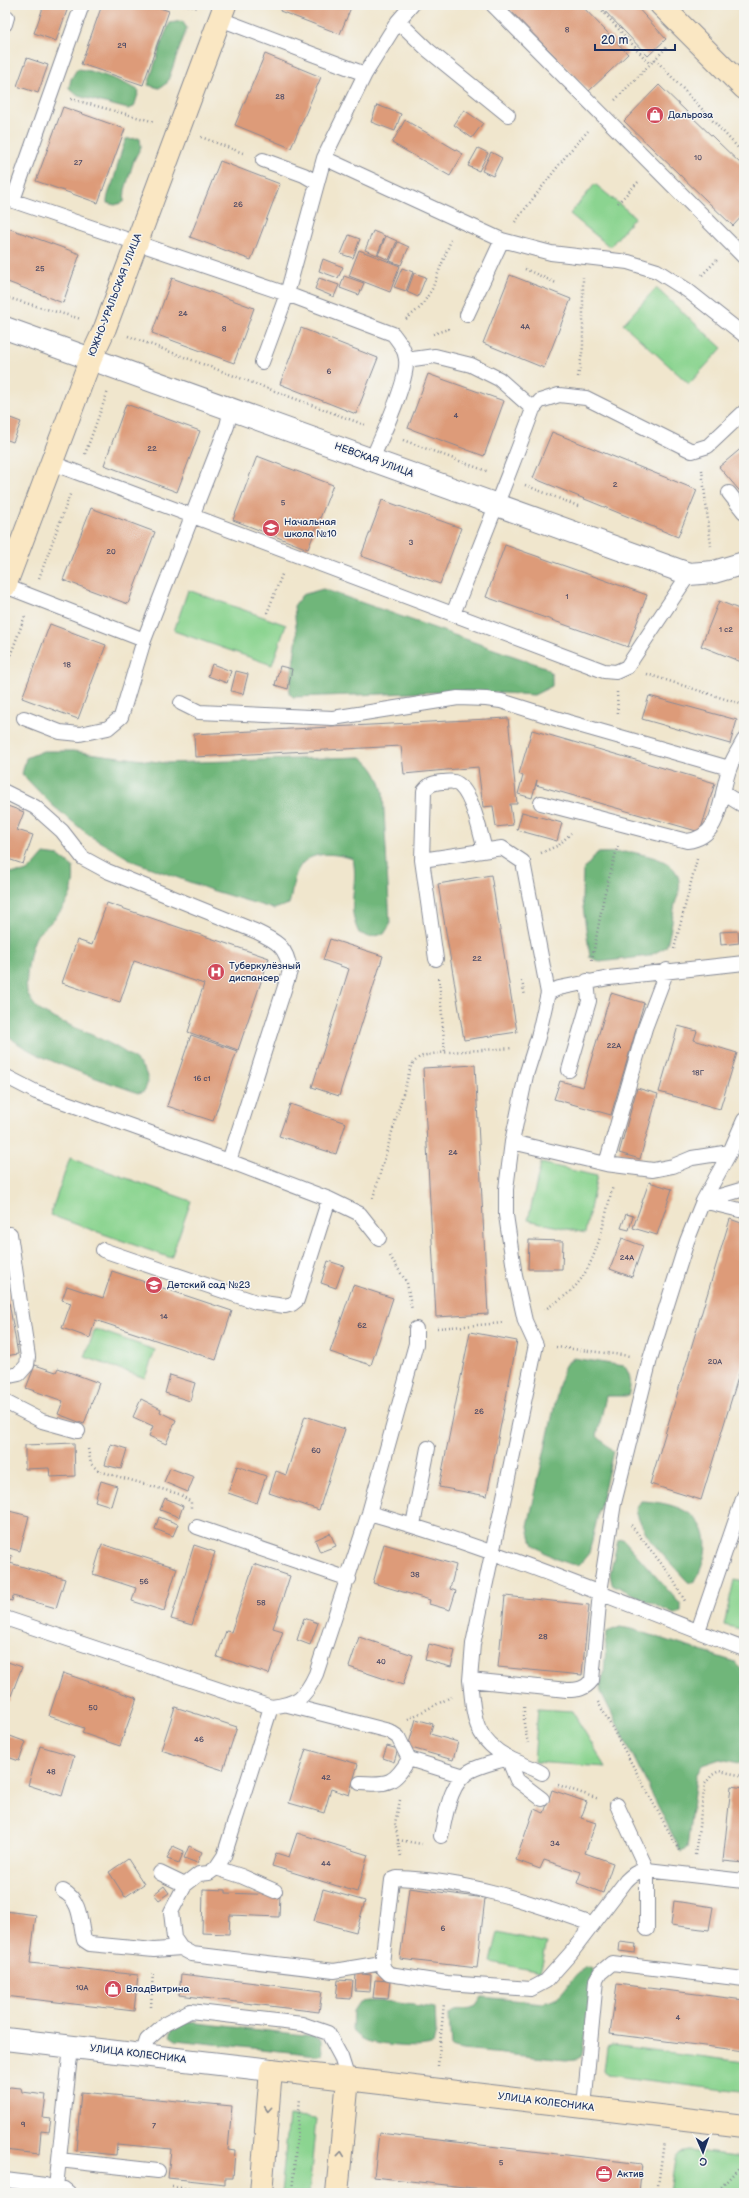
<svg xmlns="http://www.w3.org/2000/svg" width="749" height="2198" viewBox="0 0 749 2198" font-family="'Balsamiq Sans',sans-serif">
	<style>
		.green { fill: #8bd490; stroke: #538277 }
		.forest { fill: #70b67a; stroke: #46726c }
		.building { fill: #dd9b79 }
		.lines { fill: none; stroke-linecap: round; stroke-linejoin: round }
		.lane-casing { stroke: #868a96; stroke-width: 16 }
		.street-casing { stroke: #868a96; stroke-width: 24 }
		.secondary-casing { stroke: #868a96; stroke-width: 24 }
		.path { stroke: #868a96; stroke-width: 2.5; stroke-dasharray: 1 3; stroke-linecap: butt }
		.lane { stroke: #fff; stroke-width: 14 }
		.street { stroke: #fff; stroke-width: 22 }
		.secondary { stroke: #fae7c3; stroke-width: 22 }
		.oneway { stroke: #8a8b90 }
		.labels { text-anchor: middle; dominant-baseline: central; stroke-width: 3; stroke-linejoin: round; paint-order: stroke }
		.number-label { font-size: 8px; fill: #4c4a65 }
		.poi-label { font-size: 10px; fill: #1b2f5e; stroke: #f6f6f2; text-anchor: start }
		.street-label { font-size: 10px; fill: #1b2f5e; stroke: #f6f6f2 }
	</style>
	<rect width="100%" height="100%" fill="#f6f6f2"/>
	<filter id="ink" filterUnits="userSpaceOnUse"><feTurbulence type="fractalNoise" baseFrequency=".025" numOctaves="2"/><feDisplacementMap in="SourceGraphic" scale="8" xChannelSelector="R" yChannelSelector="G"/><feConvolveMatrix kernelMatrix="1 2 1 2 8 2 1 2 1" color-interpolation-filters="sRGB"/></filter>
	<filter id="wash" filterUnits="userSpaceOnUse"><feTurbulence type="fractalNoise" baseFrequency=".012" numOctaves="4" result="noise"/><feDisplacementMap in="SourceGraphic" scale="16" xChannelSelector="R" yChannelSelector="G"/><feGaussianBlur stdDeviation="0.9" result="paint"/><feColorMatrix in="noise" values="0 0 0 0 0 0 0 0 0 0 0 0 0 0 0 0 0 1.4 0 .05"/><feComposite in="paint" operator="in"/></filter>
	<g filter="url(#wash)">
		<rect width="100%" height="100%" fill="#f0e6cd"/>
		<path class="green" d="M595,184L635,217L610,247L570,214Z
			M656,288L722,348L689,384L623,324Z
			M188,590L286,625L272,665L174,631Z
			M70,1158L191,1201L171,1258L50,1215Z
			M541,1163L597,1176L585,1233L528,1220Z
			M95,1329L155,1350L145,1378L85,1357Z
			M734,1580L744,1582V1630L724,1625Z
			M538,1709L572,1711L606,1767L534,1762Z
			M498,1932L547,1943L540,1972L491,1962Z
			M612,2045L744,2062V2091L740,2092L607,2075L604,2071L607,2047Z
			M289,2116L316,2119L309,2193H281Z
			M689,2150L744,2157V2193H670L675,2158L680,2152Z"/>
		<path class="forest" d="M182,21L187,28L167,83L159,88L148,85L163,38L170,23Z
			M77,69C90,69 128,83 139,91L134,107L128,109L78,96L69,88L71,79Z
			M140,138L141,147L134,160L125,190L124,202L115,205L107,203C107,194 111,188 114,179C118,164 120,154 126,139Z
			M323,589L545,667L552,674V686L534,695L471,691L293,697L289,693L297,637L294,606L302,595Z
			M43,751H73L166,763L361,757C374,767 379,777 383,792L390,925L384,934L369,937L359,933C345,905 359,886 353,859C336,853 309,850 299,868C292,879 293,892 289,904L274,909L211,890L135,862L90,836L52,805L22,774L26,758Z
			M632,852C653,857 683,861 679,890C679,895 676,899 675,904C672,919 671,933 666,947L649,956L600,962L590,957L582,900L583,871L597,853Z
			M44,854L59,856L73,867C76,892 67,905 50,923C46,927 40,931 37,935C30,946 25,980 27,992C28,996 34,1005 37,1008C56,1026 168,1053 144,1091L138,1093C107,1081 23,1056 5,1032V872C28,875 29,871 44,854Z
			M573,1358L624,1366C632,1375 631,1385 628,1396H606L597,1436L613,1451L589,1553L580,1564C570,1568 540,1552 533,1543C530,1539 529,1531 528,1526L560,1381L565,1365Z
			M641,1501C696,1503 723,1530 694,1583L688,1582C669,1561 642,1537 636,1509Z
			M623,1539L681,1605V1612L674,1614L612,1584L610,1574L618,1540Z
			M620,1627L632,1629L735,1662L744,1671V1764L720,1759L702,1765L696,1776L687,1849L681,1852L601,1692L600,1685L604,1674L607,1632Z
			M587,1967L593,1969V1978L582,2055L575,2059L566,2060L462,2050L451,2047L449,2015L454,2010L471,2008L476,2006L482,1997L543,2003C571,1998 566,1976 587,1967Z
			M368,2001H384L435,2008L436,2031L433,2044C424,2050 378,2045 367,2041C361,2039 356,2034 352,2030L353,2011L359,2002Z
			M188,2022L314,2036L321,2040L322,2053L318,2055L176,2040L170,2036L172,2029Z"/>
		<g id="blocks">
			<path class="building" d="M44,5H69L56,41L34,33Z
				M102,5H151L169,11L143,85L81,64Z
				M282,5H352L340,34L280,11Z
				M505,5H581L628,54L589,91Z
				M599,5H635L666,39L648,56Z
				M265,54L321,77L291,148L235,125Z
				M27,58L48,65L38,93L17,86Z
				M659,85L744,167V214L733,226L624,121Z
				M377,105L401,114L395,131L371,122Z
				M63,107L125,129L98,203L36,181Z
				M464,110L483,123L472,138L454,125Z
				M405,120L463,154L450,176L392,143Z
				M478,148L488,153L479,171L468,166Z
				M491,152L502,158L493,176L482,171Z
				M220,161L280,184L251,260L190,237Z
				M5,227L80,254L63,303L5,281Z
				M373,231L385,236L377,255L365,250Z
				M349,235L360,239L353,258L341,254Z
				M386,236L397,241L389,260L378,255Z
				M398,242L409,247L401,265L390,261Z
				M359,250L400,266L390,292L349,276Z
				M323,259L343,267L338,278L319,271Z
				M402,268L413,272L406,291L394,287Z
				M414,273L426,277L418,297L407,292Z
				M510,275L571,299L544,368L483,343Z
				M344,276L364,283L359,295L340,288Z
				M172,278L254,308L234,363L152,333Z
				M319,278L339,285L334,297L315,289Z
				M301,328L378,358L356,414L280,384Z
				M428,374L504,401L484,456L408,428Z
				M126,404L200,431L177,492L104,465Z
				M5,416L21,422L13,442L5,439Z
				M552,432L697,490L678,537L533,478Z
				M744,446V496L719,467Z
				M257,456L333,485L308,549L233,520Z
				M382,500L461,528L440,584L361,556Z
				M91,508L155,532L128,604L63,580Z
				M505,545L647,595L628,647L486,597Z
				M719,601L744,611V663L701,646Z
				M50,624L106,645L78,719L22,698Z
				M212,664L231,671L227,683L208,676Z
				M280,666L292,669L288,689L275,685Z
				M236,671L248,674L243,694L231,691Z
				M649,696L737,720L730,744L642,719Z
				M508,718L517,804H510L513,825L496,827L493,806L483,807L478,767L404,774L401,746L195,757L194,734Z
				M532,730L715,783L700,832L536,785L537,780L532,798L518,794L523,776L519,774Z
				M5,805L24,812L17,830L33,835L23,864L5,858Z
				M522,812L562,823L557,841L517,830Z
				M491,875L517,1032L464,1040L438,884Z
				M107,903L269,958L238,1050L188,1032L204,984L134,961L120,1002L62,983L77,940L92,945Z
				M738,931L739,943L721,945L720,932Z
				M330,939L383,956L339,1096L312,1087L349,969L323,960Z
				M611,993L644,1003L611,1115L554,1099L560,1081L583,1087Z
				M678,1026L697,1031L694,1040L737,1053L720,1109L659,1092Z
				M191,1035L237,1051L213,1121L167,1106Z
				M475,1065L488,1314L436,1317L423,1068Z
				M637,1088L658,1094L640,1159L619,1153Z
				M290,1104L346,1123L336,1154L279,1136Z
				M649,1182L672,1189L657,1235L633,1228Z
				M626,1214L633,1216L629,1230L621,1228Z
				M730,1219L744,1224V1358L701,1500L650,1484Z
				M622,1238L643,1246L632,1277L610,1269Z
				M529,1240L563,1241L562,1269H528Z
				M328,1261L344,1266L336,1288L321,1283Z
				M112,1271L232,1311L216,1360L95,1320L90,1338L62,1328L71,1303L62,1300L67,1286L103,1298Z
				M5,1279L18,1354L5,1356Z
				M353,1285L393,1298L371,1365L330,1352Z
				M470,1332L517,1341L487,1496L439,1487Z
				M35,1365L56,1372L58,1368L99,1383L84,1424L58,1414L63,1401L26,1388Z
				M170,1375L195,1383L190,1401L165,1393Z
				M141,1399L161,1409L160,1412L176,1420L166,1444L149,1436L153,1426L133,1417Z
				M305,1416L345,1429L319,1510L269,1493L276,1471L286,1475Z
				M74,1443L75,1476L50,1477L49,1468L25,1469V1445Z
				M111,1444L127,1449L121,1469L105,1465Z
				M237,1466L266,1476L257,1503L228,1493Z
				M170,1468L194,1477L188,1492L164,1482Z
				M101,1481L117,1486L111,1506L95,1501Z
				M165,1498L183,1506L179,1517L160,1510Z
				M5,1510L29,1516L20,1551L5,1547Z
				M159,1517L178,1524L173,1536L155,1529Z
				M330,1533L336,1546L320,1552L315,1540Z
				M102,1544L177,1568L164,1611L132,1601L136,1588L93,1574Z
				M384,1544L456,1565L450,1589L456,1591L450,1610L429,1604L430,1600L373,1583Z
				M194,1545L215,1552L192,1625L171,1619Z
				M5,1554L12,1556L10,1563L65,1579L56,1608L13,1596L12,1601L5,1599Z
				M254,1564L290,1576L273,1628L283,1631L269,1674L217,1657L226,1631L231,1632Z
				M505,1596L589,1605L582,1675L498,1667Z
				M304,1618L318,1623L310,1645L297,1640Z
				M359,1637L413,1655L403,1685L349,1667Z
				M429,1644L455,1651L451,1667L425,1660Z
				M5,1661L22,1667L9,1701L5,1700Z
				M63,1673L137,1698L120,1746L82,1733L84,1728L49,1716Z
				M175,1707L237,1727L223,1770L161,1750Z
				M416,1719L433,1724L430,1734L458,1742L453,1760L408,1747Z
				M5,1734L26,1742L19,1761L5,1756Z
				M40,1746L74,1756L62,1796L28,1785Z
				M387,1746L398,1749L394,1762L383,1758Z
				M306,1749L358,1764L349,1795L331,1789L324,1813L289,1803Z
				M731,1786L744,1788V1863L723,1861Z
				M552,1790L587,1802L581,1818L596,1823L585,1853L613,1863L603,1893L577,1883L581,1872L544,1860L540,1869L516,1860L534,1809L544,1813Z
				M297,1833L368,1855L357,1892L272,1866L276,1853L289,1857Z
				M173,1846L184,1851L179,1863L167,1859Z
				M189,1846L202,1852L197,1863L184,1858Z
				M128,1859L144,1884L125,1897L109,1872Z
				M164,1886L169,1893L159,1900L154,1894Z
				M409,1888L485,1898L477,1968L400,1959Z
				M203,1889L226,1890V1893L280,1895L279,1917L230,1915L229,1934L202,1933Z
				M323,1889L365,1901L356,1932L314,1921Z
				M674,1901L713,1907L709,1930L671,1925Z
				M5,1911L36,1915L30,1963L138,1975L134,2011L5,1996Z
				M620,1942L636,1944L635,1953L619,1951Z
				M356,1973L371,1975L370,1992L355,1991Z
				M181,1974L322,1991L319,2012L179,1995Z
				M338,1980L353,1981L351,1999L336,1998Z
				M375,1980L390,1981L388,1999L373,1998Z
				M617,1984L744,2000V2051L610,2034Z
				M10,2087L21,2088L22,2092L46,2095L43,2118L51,2119L49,2132L41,2131L39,2154L5,2150V2090Z
				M81,2092L232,2106L228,2150L235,2151L233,2178H225V2184L168,2178L171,2149L117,2144L116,2155L76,2151Z
				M379,2133L642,2164L639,2193H518L374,2177Z"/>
		</g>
	</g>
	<g filter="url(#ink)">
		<use href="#blocks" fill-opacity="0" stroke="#868a96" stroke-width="1"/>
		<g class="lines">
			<defs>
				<path id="lane" d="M493,5L744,257
					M220,19L365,74
					M398,21L428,50L508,115
					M5,24L7,17
					M324,158L502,240L551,253L628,262L657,271L687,290L744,335
					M263,160L304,175L316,182
					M5,198L287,294L393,334C399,342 405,349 406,359C409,379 381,439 372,459
					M13,200L82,5
					M467,315L502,240
					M406,360L435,356L471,365L499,379L533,409
					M262,362L287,294L324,158L365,74L398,21L412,5
					M52,463L604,671L616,672L627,667L689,574
					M729,493L744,512
					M5,586L144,640
					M453,614C480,546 508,478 533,409L540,401L559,395L586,398L692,451L708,446L744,412
					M181,703L199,712L333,718L458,698L486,699L501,701L568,722L729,768
					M24,718L60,732L80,734L108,728L121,717L144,640L227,426L231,409
					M5,792L35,807L62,831L83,858L107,871L255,931C276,941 287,946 290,971L229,1161
					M723,793L744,806
					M541,803L687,841C724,837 719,794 730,767C733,758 739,749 744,740
					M422,860L502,848L523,862L548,993L538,1037L526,1075L512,1142L506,1189V1215L515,1276L525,1321L536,1345L473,1644L470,1680L567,1690C578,1690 585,1689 592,1680L600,1592L614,1503L650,1359L687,1241L703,1201L744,1189
					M436,959L422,860L424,791C429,784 433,783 442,782C446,782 451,781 454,782C472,788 480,833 485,850
					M548,993L559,988L609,978L744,963
					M569,1070L589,1001L587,981
					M5,1076L36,1092L229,1161L329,1199L360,1214L379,1238
					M744,1120L730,1152L703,1201L744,1211
					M512,1142L606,1164L645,1028L667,970
					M606,1164L653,1170L673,1166L692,1158L730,1152
					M103,1250L256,1302L285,1306L292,1304L297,1300L329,1199
					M5,1377L19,1374L27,1365L28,1357L10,1234
					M5,1402L42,1421L78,1431
					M369,1513C497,1549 620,1602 744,1649
					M413,1525L428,1448
					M197,1527L349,1579
					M5,1618L271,1707C297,1704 305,1698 316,1674L369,1513L416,1344V1329
					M698,1631L744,1496
					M470,1680C474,1716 473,1739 509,1758C520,1764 532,1767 542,1773
					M288,1705L389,1731L398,1737L409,1759C394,1784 388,1785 360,1783
					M271,1707L224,1856L216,1868L209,1873L199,1874L185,1885L171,1912L174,1938L181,1948L192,1954L334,1971L382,1963
					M409,1759L464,1776
					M617,1805L647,1870L744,1881
					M441,1836C446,1816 449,1783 470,1771C481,1765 496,1762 508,1758L517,1780L542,1799
					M216,1868L241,1876L275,1891
					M160,1873L185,1885
					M63,1891C81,1900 80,1922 84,1940L90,1944L154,1950L181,1948
					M592,1924C527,1901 466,1880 397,1878L392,1880L382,1963L384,1969L389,1974L447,1983L531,1989L546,1981L571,1953L626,1881C633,1874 637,1871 647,1870V1929
					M142,2055L147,2040L165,2024L190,2011L302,2024L328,2033L341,2057L348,2079
					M584,2107L596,1980L600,1973L612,1963L744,1979
					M59,2160L158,2171
					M5,2180L45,2185L44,2193
					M47,2186L64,2189L69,2193
					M56,2187L71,2047"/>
				<path id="street" d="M5,328L689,574L714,572L744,563
					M5,2039L271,2070"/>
				<path id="secondary" d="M661,5L744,88
					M5,586L91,358L105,328L225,5
					M261,2193L271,2070L744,2126
					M337,2193L348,2079"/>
			</defs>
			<use href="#lane" class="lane-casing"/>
			<use href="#street" class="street-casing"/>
			<use href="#secondary" class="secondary-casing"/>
			<path class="path" d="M188,5L198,8
				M597,5L650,64
				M734,5L744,16
				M655,59L744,154
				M71,99L155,122
				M615,100L668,46
				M201,137L243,153
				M618,203L640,180
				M515,222L569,152L588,131
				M525,269L556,283
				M702,275L718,259
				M5,297L81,319
				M406,319L421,307L432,289L451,240
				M433,334L451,328
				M128,336L365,425
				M578,377L583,347V277
				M403,440L489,472
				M85,454L108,391
				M702,470L711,546
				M525,485L578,506
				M39,578L71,492
				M267,613L283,572
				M5,670L25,616
				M647,674L744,705
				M617,692L618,715
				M541,853L559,845L571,833
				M674,949L697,859
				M592,960L604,896L618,845
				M439,978L445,1053
				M522,981L525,996
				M373,1198L411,1066C413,1063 416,1060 420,1057C432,1051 494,1050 512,1048
				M5,1200L7,1214
				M390,1256L407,1283L412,1310
				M544,1310C555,1303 570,1294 578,1283C599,1257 604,1218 613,1186
				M437,1328L504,1323
				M556,1347L630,1356
				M88,1449L91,1464L99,1471L179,1494L191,1502V1508
				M631,1525L671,1576L685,1601
				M598,1702L680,1852
				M524,1707V1725L528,1743
				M408,1719L451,1697
				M558,1785L599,1799
				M400,1800L395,1823L401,1857
				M398,1840L422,1844
				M695,1855L705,1784L712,1775L719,1771L744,1776
				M151,2007L153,1971
				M438,2066L444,2003
				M172,2187L235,2193
				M292,2193L300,2098
				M657,2193L664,2142
				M716,2193L744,2162"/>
			<use href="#lane" class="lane"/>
			<use href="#street" class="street"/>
			<use href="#secondary" class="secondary"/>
		</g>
		<defs><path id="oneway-chevron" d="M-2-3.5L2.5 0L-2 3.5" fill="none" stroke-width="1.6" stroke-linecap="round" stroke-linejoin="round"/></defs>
		<g class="oneway">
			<use href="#oneway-chevron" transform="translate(268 2109) rotate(95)"/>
			<use href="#oneway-chevron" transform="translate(341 2154) rotate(-84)"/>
		</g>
	</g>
	<defs>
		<symbol id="shop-disc" viewBox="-11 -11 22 22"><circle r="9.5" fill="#d1495b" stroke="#f6f6f2"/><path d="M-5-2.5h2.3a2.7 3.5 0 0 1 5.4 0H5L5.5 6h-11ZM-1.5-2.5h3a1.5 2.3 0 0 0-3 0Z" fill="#fff"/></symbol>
		<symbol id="school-disc" viewBox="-11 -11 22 22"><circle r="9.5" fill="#d1495b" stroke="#f6f6f2"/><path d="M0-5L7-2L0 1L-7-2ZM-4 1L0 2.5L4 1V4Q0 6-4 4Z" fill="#fff"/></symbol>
		<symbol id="hospital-disc" viewBox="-11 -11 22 22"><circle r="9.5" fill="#d1495b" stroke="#f6f6f2"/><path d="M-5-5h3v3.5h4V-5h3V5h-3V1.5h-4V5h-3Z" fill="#fff"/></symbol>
		<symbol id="office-disc" viewBox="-11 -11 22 22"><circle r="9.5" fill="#d1495b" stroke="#f6f6f2"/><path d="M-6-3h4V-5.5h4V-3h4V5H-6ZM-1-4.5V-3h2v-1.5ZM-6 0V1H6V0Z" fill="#fff"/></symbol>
	</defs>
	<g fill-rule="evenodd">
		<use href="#shop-disc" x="645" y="105" width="20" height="20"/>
		<use href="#school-disc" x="261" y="518" width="20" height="20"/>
		<use href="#hospital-disc" x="206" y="962" width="20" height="20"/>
		<use href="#school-disc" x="144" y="1275" width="20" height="20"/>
		<use href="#shop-disc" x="103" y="1979" width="20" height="20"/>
		<use href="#office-disc" x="594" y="2164" width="20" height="20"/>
	</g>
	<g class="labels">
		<g class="number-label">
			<text x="567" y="29">8</text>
			<text x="122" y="45">29</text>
			<text x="280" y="96">28</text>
			<text x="698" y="157">10</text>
			<text x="78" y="162">27</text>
			<text x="238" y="204">26</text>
			<text x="40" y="268">25</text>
			<text x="183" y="313">24</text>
			<text x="525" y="326">4А</text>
			<text x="224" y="328">8</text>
			<text x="329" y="371">6</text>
			<text x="456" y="415">4</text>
			<text x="152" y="448">22</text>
			<text x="615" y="484">2</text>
			<text x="283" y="502">5</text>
			<text x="411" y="542">3</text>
			<text x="111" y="551">20</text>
			<text x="567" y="596">1</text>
			<text x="726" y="629">1 с2</text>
			<text x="67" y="664">18</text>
			<text x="477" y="958">22</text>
			<text x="614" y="1045">22А</text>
			<text x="698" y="1072">18Г</text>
			<text x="202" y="1078">16 с1</text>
			<text x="453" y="1152">24</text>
			<text x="627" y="1257">24А</text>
			<text x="164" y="1316">14</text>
			<text x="362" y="1325">62</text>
			<text x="715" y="1361">20А</text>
			<text x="479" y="1411">26</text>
			<text x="316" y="1450">60</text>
			<text x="415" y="1574">38</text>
			<text x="144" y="1581">56</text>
			<text x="261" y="1602">58</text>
			<text x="543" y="1636">28</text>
			<text x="381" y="1661">40</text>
			<text x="93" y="1707">50</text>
			<text x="199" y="1739">46</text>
			<text x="51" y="1771">48</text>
			<text x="326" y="1777">42</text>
			<text x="555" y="1843">34</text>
			<text x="326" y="1863">44</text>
			<text x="443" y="1928">6</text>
			<text x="82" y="1987">10А</text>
			<text x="678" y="2017">4</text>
			<text x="23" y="2124">9</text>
			<text x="154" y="2125">7</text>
			<text x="501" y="2162">5</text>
		</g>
		<g class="poi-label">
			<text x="668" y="115">Дальроза</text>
			<text x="284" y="522">Начальная<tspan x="284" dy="12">школа №10</tspan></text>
			<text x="229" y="966">Туберкулёзный<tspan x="229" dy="12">диспансер</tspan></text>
			<text x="167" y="1285">Детский сад №23</text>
			<text x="126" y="1989">ВладВитрина</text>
			<text x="617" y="2174">Актив</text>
		</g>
		<g class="street-label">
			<text transform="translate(115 295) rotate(-69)">ЮЖНО-УРАЛЬСКАЯ УЛИЦА</text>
			<text transform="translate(374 460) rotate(20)">НЕВСКАЯ УЛИЦА</text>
			<text transform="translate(138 2054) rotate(7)">УЛИЦА КОЛЕСНИКА</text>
			<text transform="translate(546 2102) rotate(7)">УЛИЦА КОЛЕСНИКА</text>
		</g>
	</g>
	<rect width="749" height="2198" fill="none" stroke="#f6f6f2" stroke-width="20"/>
	<g transform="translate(703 2152) rotate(178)" stroke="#f6f6f2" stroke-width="3" paint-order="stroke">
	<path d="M0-3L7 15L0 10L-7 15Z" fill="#1b2f5e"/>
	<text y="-6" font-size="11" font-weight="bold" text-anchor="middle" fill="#1b2f5e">С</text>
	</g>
	<path d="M595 44v6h80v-6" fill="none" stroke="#1b2f5e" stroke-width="2"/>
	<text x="601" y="44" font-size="12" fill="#1b2f5e" stroke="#f6f6f2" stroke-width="3" paint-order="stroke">20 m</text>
</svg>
